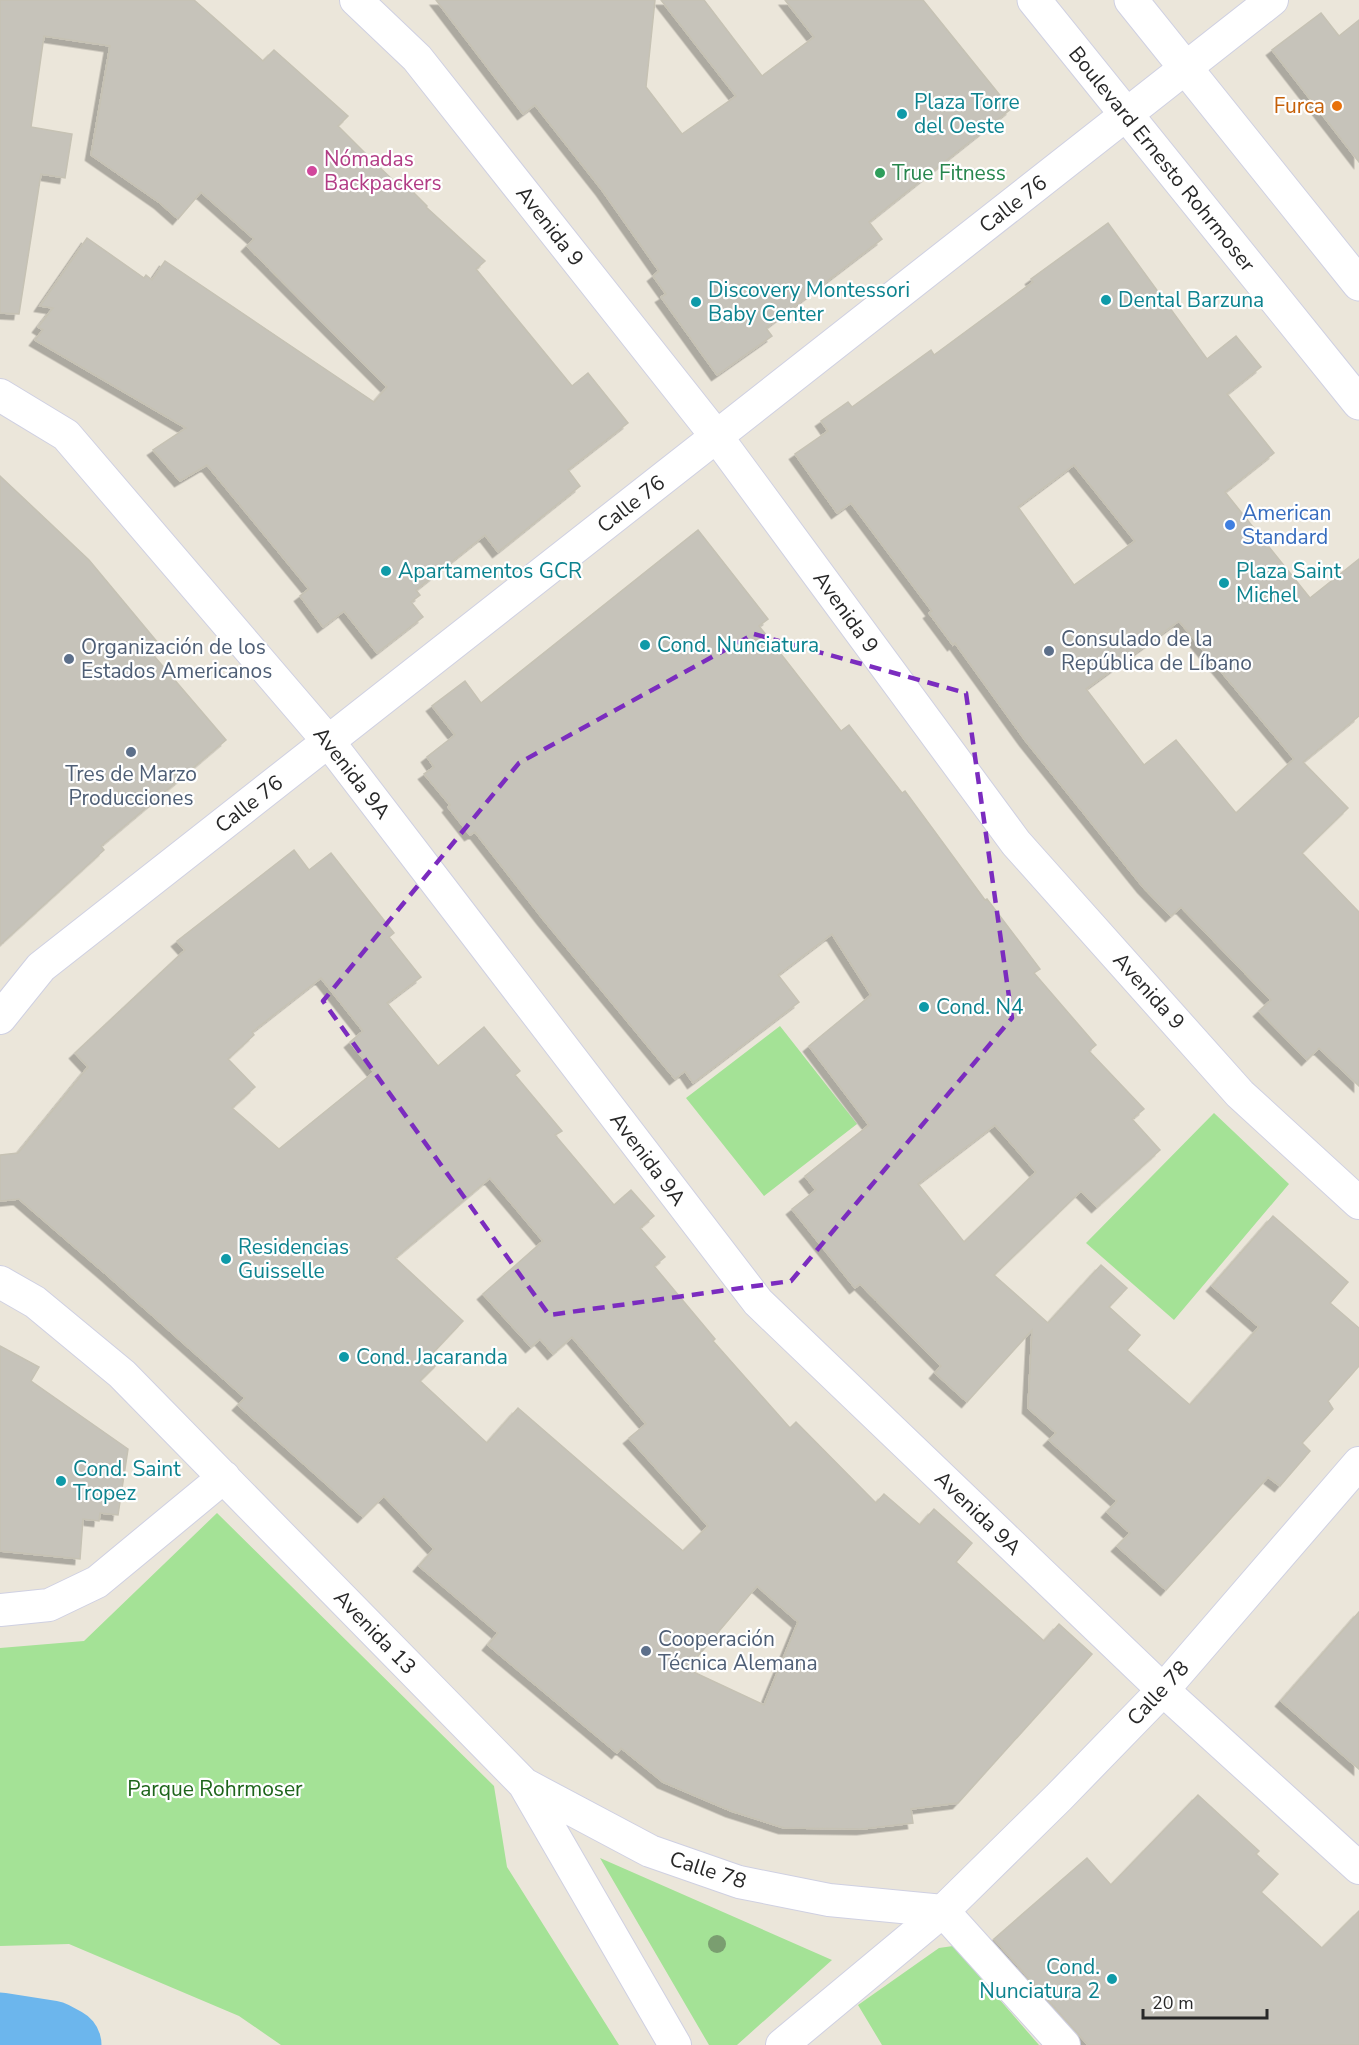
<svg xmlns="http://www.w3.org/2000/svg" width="1359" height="2045" viewBox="0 0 1359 2045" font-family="'Nunito Sans',sans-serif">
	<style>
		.green { fill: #a4e296 }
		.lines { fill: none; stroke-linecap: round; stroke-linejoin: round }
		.river { stroke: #6cb6ed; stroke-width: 75 }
		.building { fill: #c6c3ba; stroke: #c6c2b4; stroke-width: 1.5; fill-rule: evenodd; filter: url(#shadow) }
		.minor-casing { stroke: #cfd0e2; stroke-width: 34 }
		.secondary-casing { stroke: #cfd0e2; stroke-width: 35 }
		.minor { stroke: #fff; stroke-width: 32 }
		.secondary { stroke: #fff; stroke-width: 33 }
		.tree { fill: #7a9e70 }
		.marked { fill: none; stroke: #7b2cbf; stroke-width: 4.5; stroke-dasharray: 12 8; stroke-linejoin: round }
		.food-dot { fill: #e8710a; stroke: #fff; stroke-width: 2 }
		.culture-dot { fill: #0f9aa8; stroke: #fff; stroke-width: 2 }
		.hotel-dot { fill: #d1479c; stroke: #fff; stroke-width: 2 }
		.leisure-dot { fill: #2e9e5b; stroke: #fff; stroke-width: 2 }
		.shop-dot { fill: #3f7fe0; stroke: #fff; stroke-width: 2 }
		.service-dot { fill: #5c6f8a; stroke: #fff; stroke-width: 2 }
		.labels { text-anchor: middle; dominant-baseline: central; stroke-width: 4.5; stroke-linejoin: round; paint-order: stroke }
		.culture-label { font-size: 21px; fill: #0d838f; stroke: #fff; text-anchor: start }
		.food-label { font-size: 21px; fill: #c56008; stroke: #fff; text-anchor: end }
		.hotel-label { font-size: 21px; fill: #b23c85; stroke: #fff; text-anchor: start }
		.street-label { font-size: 21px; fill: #282828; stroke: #fff }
		.leisure-label { font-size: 21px; fill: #27864d; stroke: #fff; text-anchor: start }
		.shop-label { font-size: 21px; fill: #366cbe; stroke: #fff; text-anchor: start }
		.service-label { font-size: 21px; fill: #4e5e75; stroke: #fff; text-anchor: start }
		.park-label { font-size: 21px; fill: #1d641a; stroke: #fff }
	</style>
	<defs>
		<filter id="shadow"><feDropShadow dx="-5.5" dy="5.5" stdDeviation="0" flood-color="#0004"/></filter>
	</defs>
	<rect width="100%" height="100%" fill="#ebe6da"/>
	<path class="green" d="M780,1026L857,1124L764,1196L686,1098Z
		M1214,1113L1289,1184L1174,1320L1086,1243Z
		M217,1513L494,1786L507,1867L619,2045H281L239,2016L69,1944L0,1946V1648L84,1641Z
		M600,1858L832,1960L737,2045H709Z
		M953,1946L1039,2045H882L858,2005L939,1948Z"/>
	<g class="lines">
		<path class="river" d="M0,2030L51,2038L64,2045"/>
	</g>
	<path class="building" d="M0,0H194L263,61L274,50L348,116L338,126L372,160L396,183L400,179L427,206L426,207L485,261L476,269L572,386L588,373L628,423L568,470L580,486L498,552L485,535L416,590L420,595L411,602L423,617L377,653L344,611L323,627L300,596L309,589L207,465L180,481L153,450L186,428L35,340L43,330L38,327L53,308L40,306L87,238L144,278L146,275L152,280L165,261L374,402L387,387L247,246L254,239L201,192L178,219L160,203L91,155L110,46L44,36L31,127L72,134L65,178L41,174L19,314L0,313Z
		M436,0H655L646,87L682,134L736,96L661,0H704L762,76L814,37L785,0H923L1011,109L869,222L882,239L766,328L772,336L717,375L661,297L666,294L653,276L659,271L602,190L535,105L523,114Z
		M1321,13L1339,36L1359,20V162L1272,50Z
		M1108,223L1207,359L1236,336L1261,367L1227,394L1274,453L1225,492L1310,598L1359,559V716L1303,762L1348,808L1302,853L1359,912V1086L1319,1048L1307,1060L1259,1011L1271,1000L1181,907L1171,916L1143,887L1025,740L955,643L953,645L929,613L932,611L851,503L837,513L795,454L828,431L821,421L848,402L852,407L931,350L934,355L1033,282L1031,279ZM1074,465L1135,541L1074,585L1018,507ZM1179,621L1294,759L1236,813L1176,740L1144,765L1086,689Z
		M0,476L89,560L158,643L149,650L226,740L101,846L104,850L0,945Z
		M698,530L768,619L759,626L841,731L849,725L902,793L905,791L985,900L987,899L1040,969L1034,973L1096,1045L1089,1051L1144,1109L1132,1119L1160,1150L1097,1207L1081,1191L994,1275L1048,1323L1101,1265L1127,1288L1109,1307L1140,1335L1127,1350L1190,1405L1259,1327L1212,1286L1273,1216L1348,1282L1330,1303L1359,1328V1366L1328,1401L1333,1409L1302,1443L1310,1451L1280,1486L1268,1477L1166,1590L1117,1546L1130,1533L1107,1512L1117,1501L1049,1440L1056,1433L1028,1408L1032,1330L967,1402L935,1373L941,1366L860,1284L855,1288L792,1209L816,1190L805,1176L869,1125L809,1046L871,995L832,934L778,975L799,1002L693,1083L685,1071L675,1079L543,919L475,832L470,835L448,807L450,805L424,774L434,767L427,757L455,735L432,706L465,681L481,703ZM995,1125L1036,1172L964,1242L918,1184Z
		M294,850L309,870L331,853L394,933L389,937L421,977L387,1003L438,1066L484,1027L520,1071L515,1075L562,1131L555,1135L614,1205L631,1190L654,1216L640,1228L665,1257L654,1266L715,1339L713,1341L790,1428L796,1422L876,1503L884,1494L920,1525L934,1509L972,1543L956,1562L1044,1641L1059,1624L1092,1654L958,1803L911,1809L913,1823L862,1829L784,1828L731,1811L663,1782L621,1748L617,1753L488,1645L498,1633L419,1566L434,1549L384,1496L363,1517L238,1405L245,1398L107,1275L19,1199L0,1201V1155L18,1153L88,1067L75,1053L185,950L177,941ZM321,978L363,1031L350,1042L374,1072L279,1149L232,1108L255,1087L228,1059L254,1035L252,1032ZM490,1178L543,1241L483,1294L531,1347L540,1339L553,1354L572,1337L646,1424L629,1438L708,1526L683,1551L518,1408L487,1443L420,1381L439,1362L431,1355L463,1321L395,1258ZM757,1586L798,1622L764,1705L687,1669Z
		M0,1346L39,1367L31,1381L128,1449L118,1515L100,1513L99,1521L83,1519L80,1559L0,1551Z
		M1359,1612V1769L1281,1701Z
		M1198,1795L1259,1851L1256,1854L1278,1874L1261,1892L1322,1948L1359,1911V2045H1088L994,1939L1087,1858L1111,1885Z"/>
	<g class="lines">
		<defs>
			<path id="minor" d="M356,0L417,58L717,437L1016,843L1240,1094L1359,1203
				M0,395L66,435L328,741L758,1302L1163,1690L1359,1868
				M0,1018L41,967L1272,0
				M0,1282L35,1302L122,1374L524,1784L675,2045
				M0,1610L49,1605L97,1582L224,1477
				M524,1784L650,1851L739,1882L829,1900L943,1911L1064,2045
				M782,2045L943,1911L1059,1797L1163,1690L1359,1463"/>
			<path id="secondary" d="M1034,0L1359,403
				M1131,0L1359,284"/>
		</defs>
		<use href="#minor" class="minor-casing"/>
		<use href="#secondary" class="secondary-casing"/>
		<use href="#minor" class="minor"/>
		<use href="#secondary" class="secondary"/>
	</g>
	<circle class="tree" cx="717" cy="1944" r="9"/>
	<path class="marked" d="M754,634L966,693L1012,1018L791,1281L549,1315L323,1001L519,763Z"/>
	<circle class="food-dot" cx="1337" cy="106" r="6"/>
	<g class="culture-dot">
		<circle cx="902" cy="114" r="6"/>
		<circle cx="1106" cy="300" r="6"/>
		<circle cx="696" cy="302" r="6"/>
		<circle cx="386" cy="571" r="6"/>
		<circle cx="1224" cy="583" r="6"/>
		<circle cx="645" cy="645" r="6"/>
		<circle cx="924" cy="1007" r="6"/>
		<circle cx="226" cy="1259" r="6"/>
		<circle cx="344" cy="1357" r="6"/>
		<circle cx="61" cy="1481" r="6"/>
		<circle cx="1112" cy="1979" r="6"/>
	</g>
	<circle class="hotel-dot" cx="312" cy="171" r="6"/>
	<circle class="leisure-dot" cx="880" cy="173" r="6"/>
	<circle class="shop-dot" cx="1230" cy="525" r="6"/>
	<g class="service-dot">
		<circle cx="1049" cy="651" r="6"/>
		<circle cx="69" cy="659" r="6"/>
		<circle cx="131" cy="752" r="6"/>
		<circle cx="646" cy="1651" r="6"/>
	</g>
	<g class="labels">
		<g class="culture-label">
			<text x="914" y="102">Plaza Torre<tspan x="914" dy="24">del Oeste</tspan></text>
			<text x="708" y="290">Discovery Montessori<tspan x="708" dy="24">Baby Center</tspan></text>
			<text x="1118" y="300">Dental Barzuna</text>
			<text x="398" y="571">Apartamentos GCR</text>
			<text x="1236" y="571">Plaza Saint<tspan x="1236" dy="24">Michel</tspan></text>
			<text x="657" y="645">Cond. Nunciatura</text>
			<text x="936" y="1007">Cond. N4</text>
			<text x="238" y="1247">Residencias<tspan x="238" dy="24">Guisselle</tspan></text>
			<text x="356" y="1357">Cond. Jacaranda</text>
			<text x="73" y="1469">Cond. Saint<tspan x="73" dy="24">Tropez</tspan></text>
			<text x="1100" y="1967" text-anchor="end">Cond.<tspan x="1100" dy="24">Nunciatura 2</tspan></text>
		</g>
		<g class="food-label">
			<text x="1325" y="106">Furca</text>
		</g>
		<g class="hotel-label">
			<text x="324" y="159">Nómadas<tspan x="324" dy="24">Backpackers</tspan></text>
		</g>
		<g class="street-label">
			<text transform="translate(1162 159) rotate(51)">Boulevard Ernesto Rohrmoser</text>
			<text transform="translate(1013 204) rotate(-38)">Calle 76</text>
			<text transform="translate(550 226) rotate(52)">Avenida 9</text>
			<text transform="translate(631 504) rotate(-38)">Calle 76</text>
			<text transform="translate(846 612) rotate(54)">Avenida 9</text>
			<text transform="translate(352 773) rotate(52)">Avenida 9A</text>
			<text transform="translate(249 804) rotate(-38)">Calle 76</text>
			<text transform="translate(1149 991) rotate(48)">Avenida 9</text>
			<text transform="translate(648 1159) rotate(53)">Avenida 9A</text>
			<text transform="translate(978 1513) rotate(44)">Avenida 9A</text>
			<text transform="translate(375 1632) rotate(46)">Avenida 13</text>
			<text transform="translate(1158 1693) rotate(-47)">Calle 78</text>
			<text transform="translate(708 1870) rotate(18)">Calle 78</text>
		</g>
		<g class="leisure-label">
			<text x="892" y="173">True Fitness</text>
		</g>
		<g class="shop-label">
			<text x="1242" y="513">American<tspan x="1242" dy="24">Standard</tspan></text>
		</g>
		<g class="service-label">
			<text x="1061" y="639">Consulado de la<tspan x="1061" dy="24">República de Líbano</tspan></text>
			<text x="81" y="647">Organización de los<tspan x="81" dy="24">Estados Americanos</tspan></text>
			<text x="131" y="774" text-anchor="middle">Tres de Marzo<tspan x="131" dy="24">Producciones</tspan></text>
			<text x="658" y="1639">Cooperación<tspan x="658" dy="24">Técnica Alemana</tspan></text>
		</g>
		<g class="park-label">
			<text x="215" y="1789">Parque Rohrmoser</text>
		</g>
	</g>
	<path d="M1143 2009v9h124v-9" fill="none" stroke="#282828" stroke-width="3"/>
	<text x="1152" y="2009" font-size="18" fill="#282828" stroke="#ffffff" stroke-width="4.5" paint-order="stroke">20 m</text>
</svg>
